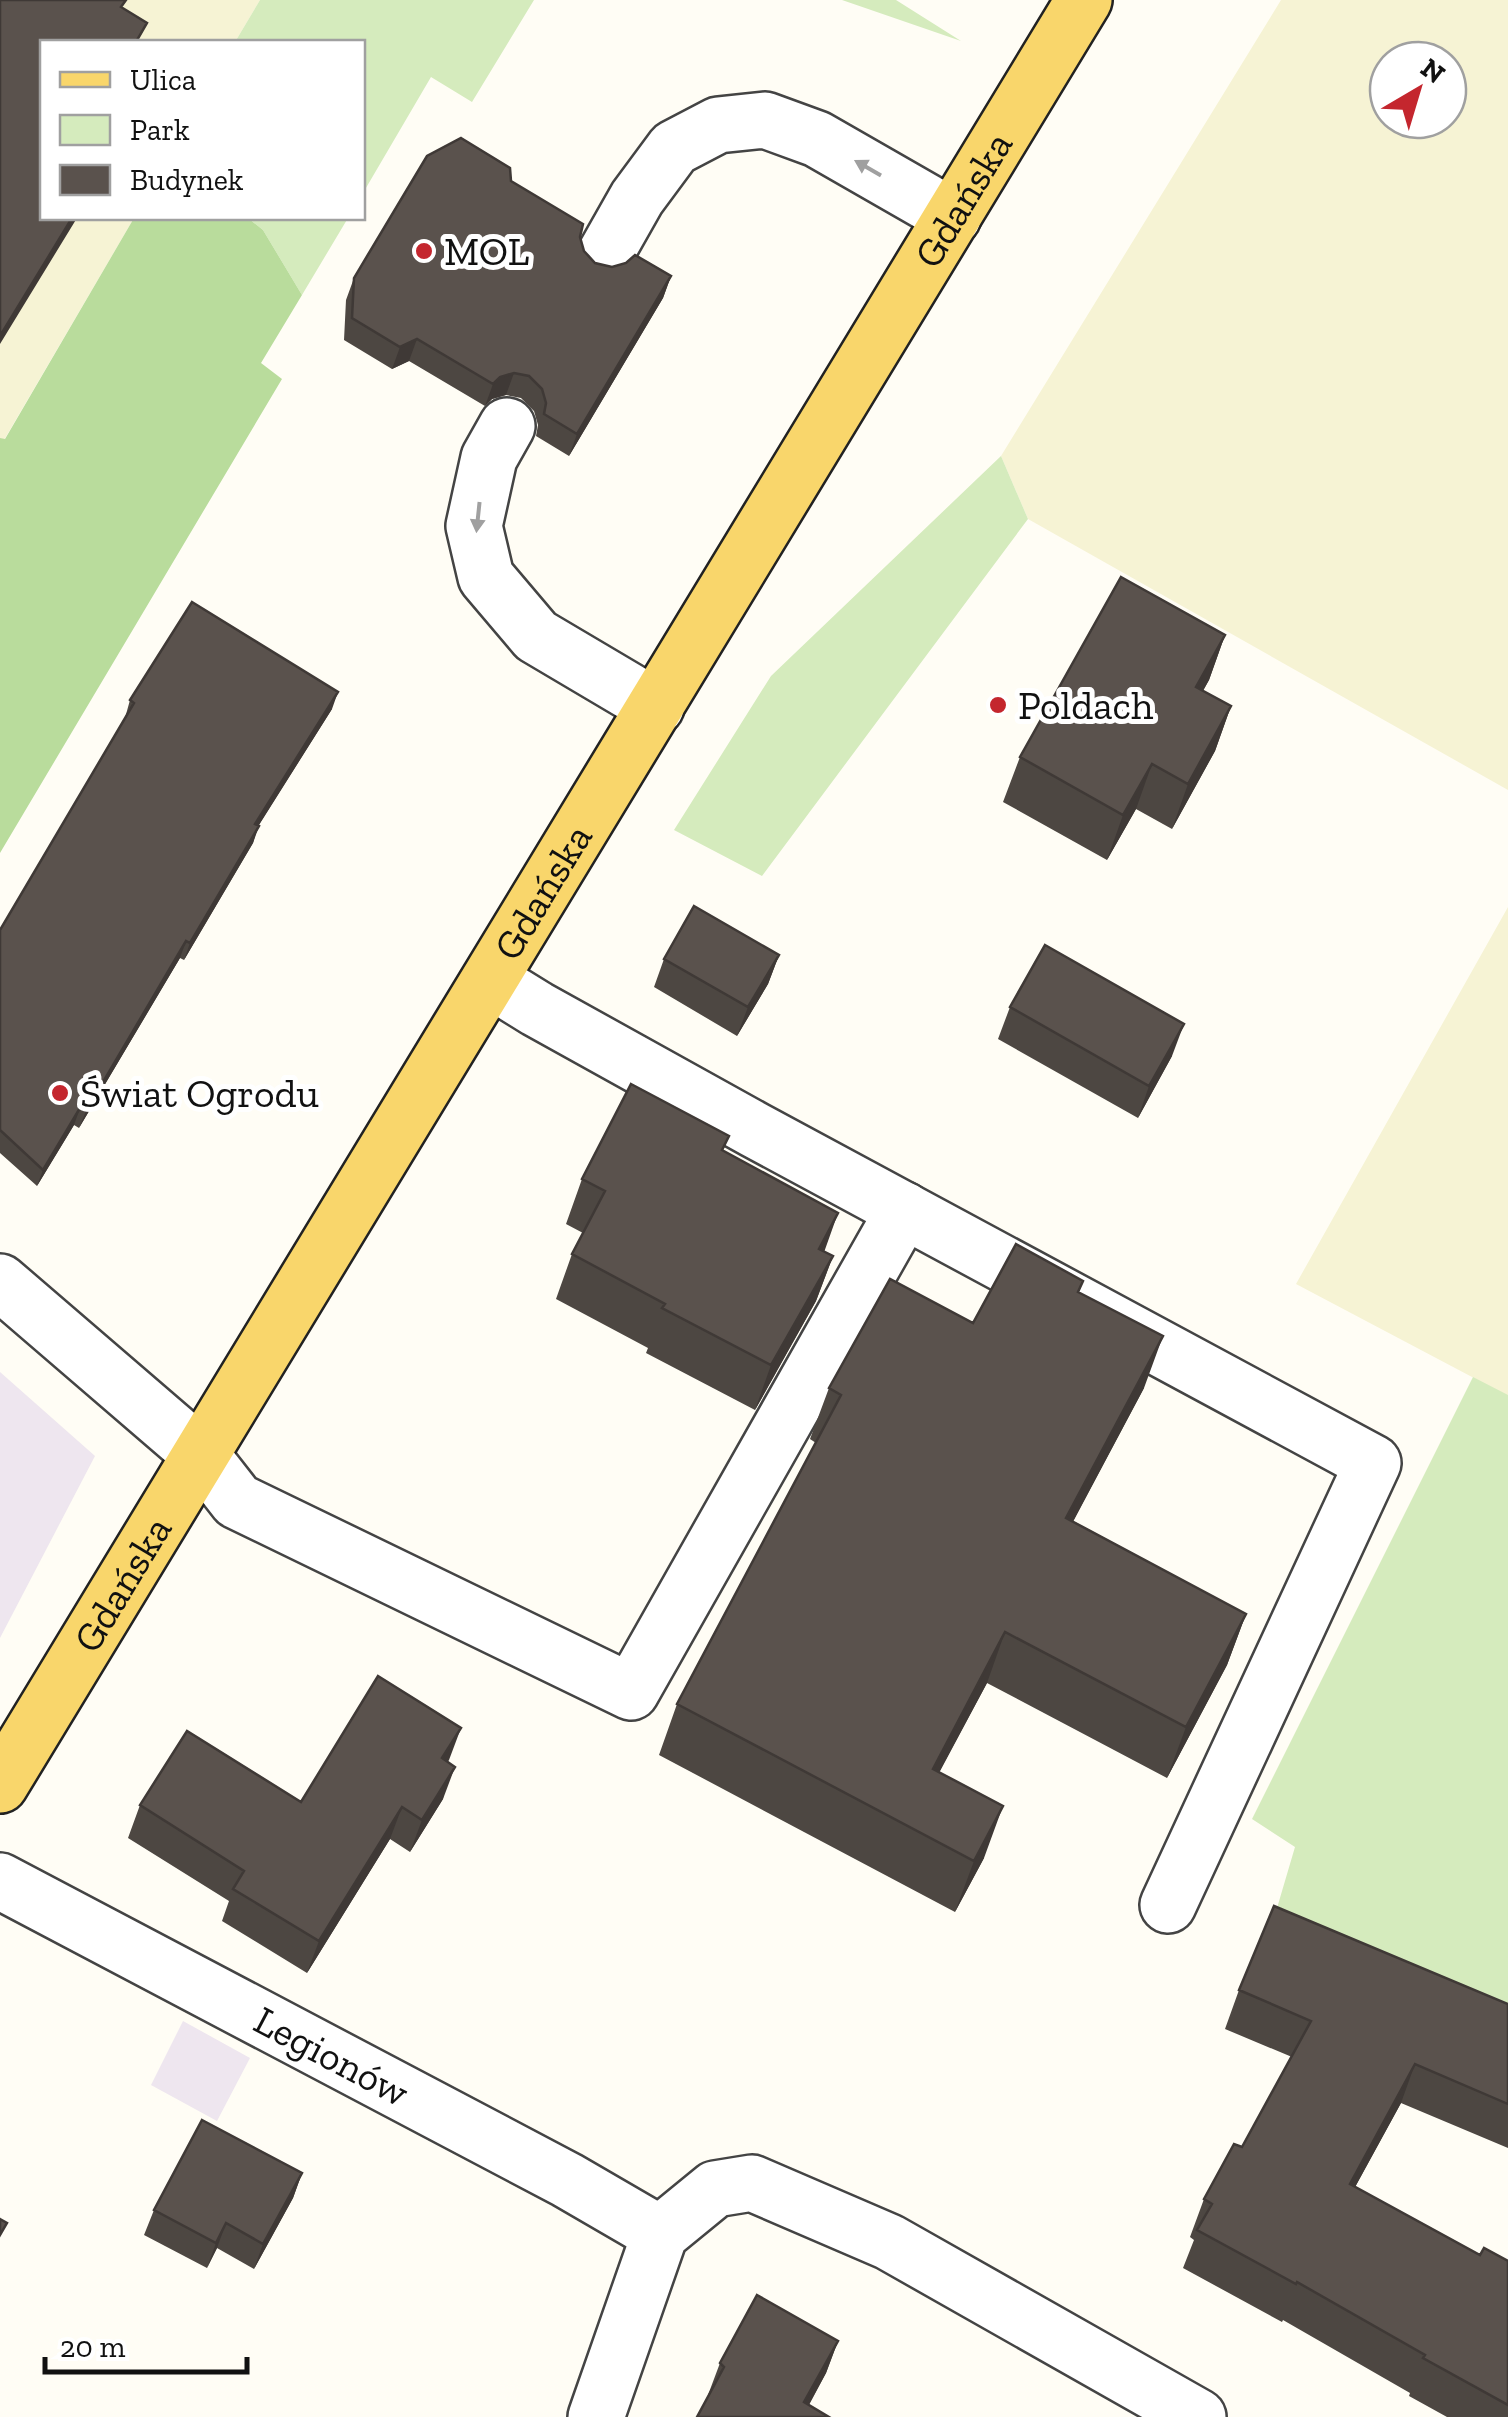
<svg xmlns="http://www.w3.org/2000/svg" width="1508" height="2417" viewBox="0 0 1508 2417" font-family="'Zilla Slab',serif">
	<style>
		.industrial { fill: #eee6ef }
		.farmland { fill: #f6f3d4; fill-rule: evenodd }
		.green { fill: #d5ebbd }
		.forest { fill: #b9dc9c }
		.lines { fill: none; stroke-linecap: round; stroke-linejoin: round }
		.minor-casing { stroke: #444; stroke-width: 60 }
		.major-casing { stroke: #222; stroke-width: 60 }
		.minor { stroke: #fff; stroke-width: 55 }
		.major { stroke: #f9d66b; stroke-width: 55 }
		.wall { fill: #4d4742 }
		.shaded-wall { fill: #3f3936 }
		.building { fill: #5a524d; stroke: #3f3936; stroke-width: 2.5 }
		.oneway { fill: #a0a0a0 }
		.poi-dot { fill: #c4262e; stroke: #fff; stroke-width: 4 }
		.labels { text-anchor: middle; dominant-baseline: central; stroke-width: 10; stroke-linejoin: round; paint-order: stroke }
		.street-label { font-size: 40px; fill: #111; stroke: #fff }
		.poi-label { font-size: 40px; fill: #111; stroke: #fff; text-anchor: start }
	</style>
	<rect width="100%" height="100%" fill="#fffdf5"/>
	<path class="industrial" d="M0,1372L95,1456L0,1638Z
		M183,2021L250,2058L217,2121L151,2085Z"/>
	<path class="farmland" d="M0,0H260L235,42H42V218H134L4,440L0,438Z
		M1281,0H1508V790L1028,519L1001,456ZM1388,60H1448V120H1388Z
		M1508,907V1396L1296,1284Z"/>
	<path class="green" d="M260,0H534L472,102L431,77L363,193L362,42H235Z
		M842,0H896L961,41Z
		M248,218H348L302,295L263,230Z
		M1001,456L1028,519L762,876L674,830L771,676Z
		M1473,1377L1508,1395V2026L1272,1925L1295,1847L1252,1819Z"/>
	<path class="forest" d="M134,218H248L263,230L302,295L261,363L282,379L0,853V438L5,439Z"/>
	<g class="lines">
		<defs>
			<g id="minor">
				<path d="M603,258L637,198L674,148L718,125L765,120L817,139L953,217"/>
				<path d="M507,426L489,458L474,526L486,577L536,636L656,707"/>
				<path d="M490,980L537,1009L755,1130L1373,1463L1168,1905"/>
				<path d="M0,1282L201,1455L237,1501L631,1692L904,1210"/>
				<path id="s1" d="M0,1881L567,2180L660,2234"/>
				<path d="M596,2417L660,2234L715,2189L752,2183L889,2242L1198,2417"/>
			</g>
			<g id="major">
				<path id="s2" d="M0,1785L1084,0"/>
			</g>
		</defs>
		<use href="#minor" class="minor-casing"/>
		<use href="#major" class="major-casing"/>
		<use href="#minor" class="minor"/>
		<use href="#major" class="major"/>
	</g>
	<path class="wall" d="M511,181L580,237L584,251L595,263L612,267L671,276L663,298L569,456L536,436L538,425L534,411L521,398L506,395L492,399L485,406L409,361L392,369L344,340L346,300L354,278Z
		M1225,635L1209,680L1203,691L1231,706L1215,751L1172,829L1136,809L1107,860L1003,802L1020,757Z
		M130,700L332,709L258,826L253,843L184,960L180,958L79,1128L74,1125L37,1186L0,1153V930L125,718Z
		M779,955L768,984L737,1036L654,987L664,959Z
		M1010,1007L1172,1056L1138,1118L998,1039Z
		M729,1136L723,1151L824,1252L833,1256L816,1301L755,1410L646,1353L648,1348L556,1299L572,1254L583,1233L566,1224L582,1179Z
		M1083,1281L1079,1292L1144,1388L1073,1521L1246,1614L1227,1665L1167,1778L987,1683L939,1772L984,1858L955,1912L659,1755L677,1704L816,1443L810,1439L829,1388Z
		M448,1762L443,1799L410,1852L390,1839L307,1973L222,1921L229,1901L128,1838L140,1805L301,1802Z
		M1239,1990L1508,2004V2148L1401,2103L1355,2187L1480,2255L1508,2261V2417H1447L1409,2396L1410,2393L1283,2320L1282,2322L1183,2268L1194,2240L1190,2237L1204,2199L1242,2147L1292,2057L1225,2029Z
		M302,2173L293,2198L254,2269L217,2248L207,2268L144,2235L154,2210Z
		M838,2341L826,2373L809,2405L708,2395L720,2363Z"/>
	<path class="shaded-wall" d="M72,218H77L0,344V336Z
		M671,276L663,298L569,456L577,434Z
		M417,339L409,361L392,369L400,347Z
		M514,373L506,395L492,399L485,406L493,384L500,377Z
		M1225,635L1209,680L1179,732L1196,687Z
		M338,692L332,709L249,841L255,824Z
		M1231,706L1215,751L1172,829L1188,784Z
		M1152,764L1136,809L1107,860L1123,815Z
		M259,826L253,843L184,960L190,943Z
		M186,941L180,958L79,1128L86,1111Z
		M779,955L768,984L737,1036L748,1007Z
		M1184,1024L1172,1056L1138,1118L1149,1086Z
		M80,1108L74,1125L37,1186L43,1170Z
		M838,1213L822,1258L819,1249Z
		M833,1256L816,1301L755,1410L771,1365Z
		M1163,1336L1144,1388L1048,1569L1066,1518Z
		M1246,1614L1227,1665L1167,1778L1186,1727Z
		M1005,1632L987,1683L914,1820L933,1769Z
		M461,1728L449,1760L430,1790L442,1758Z
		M455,1767L443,1799L410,1852L422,1820Z
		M1003,1806L984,1858L955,1912L974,1861Z
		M402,1807L390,1839L307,1973L319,1941Z
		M1415,2064L1401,2103L1336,2222L1350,2184Z
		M302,2173L293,2198L254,2269L263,2244Z
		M226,2223L217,2248L207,2268L216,2243Z
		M838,2341L826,2373L802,2417L804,2402Z"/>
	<path class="building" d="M0,0H126L121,7L147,23L136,42H42V218H72L0,336Z
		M461,138L510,168L511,181L583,224L580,237L584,251L595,263L612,267L626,263L635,255L671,276L577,434L544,414L546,403L542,389L529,376L514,373L500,377L493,384L417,339L400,347L352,318L354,278L427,156Z
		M1121,577L1225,635L1196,687L1231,706L1188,784L1152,764L1123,815L1020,757Z
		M192,602L338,692L255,824L259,826L190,943L186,941L86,1111L80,1108L43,1170L0,1130V930L134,703L130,700Z
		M694,906L779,955L748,1007L664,959Z
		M1045,945L1184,1024L1149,1086L1010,1007Z
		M631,1084L729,1136L722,1150L838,1213L819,1249L833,1256L771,1365L662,1308L665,1304L572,1254L605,1191L582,1179Z
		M1016,1244L1083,1281L1078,1292L1163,1336L1066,1518L1246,1614L1186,1727L1005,1632L933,1769L1003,1806L974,1861L677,1704L841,1395L829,1388L890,1279L973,1323Z
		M378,1676L461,1728L442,1758L455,1767L422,1820L402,1807L319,1941L233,1889L244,1871L140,1805L187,1731L301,1802Z
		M1274,1906L1508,2004V2104L1415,2064L1350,2184L1480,2255L1484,2248L1508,2261V2405L1423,2358L1425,2355L1297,2282L1296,2284L1197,2230L1212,2204L1204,2199L1234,2144L1242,2147L1311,2021L1239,1990Z
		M202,2120L302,2173L263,2244L226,2223L216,2243L154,2210Z
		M0,2219L7,2223L0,2235Z
		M757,2295L838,2341L804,2402L829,2417H697L724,2367L720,2363Z"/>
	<defs><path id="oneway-solid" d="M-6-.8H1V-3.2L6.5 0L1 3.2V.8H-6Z" transform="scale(2.5)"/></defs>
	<g class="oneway">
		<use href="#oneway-solid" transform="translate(868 168) rotate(-150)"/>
		<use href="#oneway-solid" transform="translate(478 517) rotate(96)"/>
	</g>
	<g class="poi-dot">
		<circle cx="424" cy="251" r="10"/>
		<circle cx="998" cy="705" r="10"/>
		<circle cx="60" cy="1093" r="10"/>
	</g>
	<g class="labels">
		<g class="street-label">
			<text stroke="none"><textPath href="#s2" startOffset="1855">Gdańska</textPath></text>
			<text stroke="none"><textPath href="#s2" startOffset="1045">Gdańska</textPath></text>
			<text stroke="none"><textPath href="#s2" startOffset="235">Gdańska</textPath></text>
			<text stroke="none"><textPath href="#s1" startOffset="375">Legionów</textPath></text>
		</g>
		<g class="poi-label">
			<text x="444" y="251">MOL</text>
			<text x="1018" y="705">Poldach</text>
			<text x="80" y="1093">Świat Ogrodu</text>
		</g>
	</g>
	<rect x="40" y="40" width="325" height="180" fill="#ffffff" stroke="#a0a0a0" stroke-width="2.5"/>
	<rect x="60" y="72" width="50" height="15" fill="#f9d66b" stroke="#a0a0a0" stroke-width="2.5"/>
	<text x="130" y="90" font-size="30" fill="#111111">Ulica</text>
	<rect x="60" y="115" width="50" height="30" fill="#d5ebbd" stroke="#a0a0a0" stroke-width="2.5"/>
	<text x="130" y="140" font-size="30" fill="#111111">Park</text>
	<rect x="60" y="165" width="50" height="30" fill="#5a524d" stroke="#a0a0a0" stroke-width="2.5"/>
	<text x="130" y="190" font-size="30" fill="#111111">Budynek</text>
	<g transform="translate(1418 90) rotate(38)"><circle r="48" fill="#ffffff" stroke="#a0a0a0" stroke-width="2.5"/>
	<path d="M0-8L18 38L0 25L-18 38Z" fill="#c4262e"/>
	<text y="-15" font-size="28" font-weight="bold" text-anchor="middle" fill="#111111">N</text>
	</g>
	<path d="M45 2357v15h202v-15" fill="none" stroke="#111111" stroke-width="5"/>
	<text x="60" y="2357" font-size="30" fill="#111111" stroke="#ffffff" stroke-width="8" paint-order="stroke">20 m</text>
</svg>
